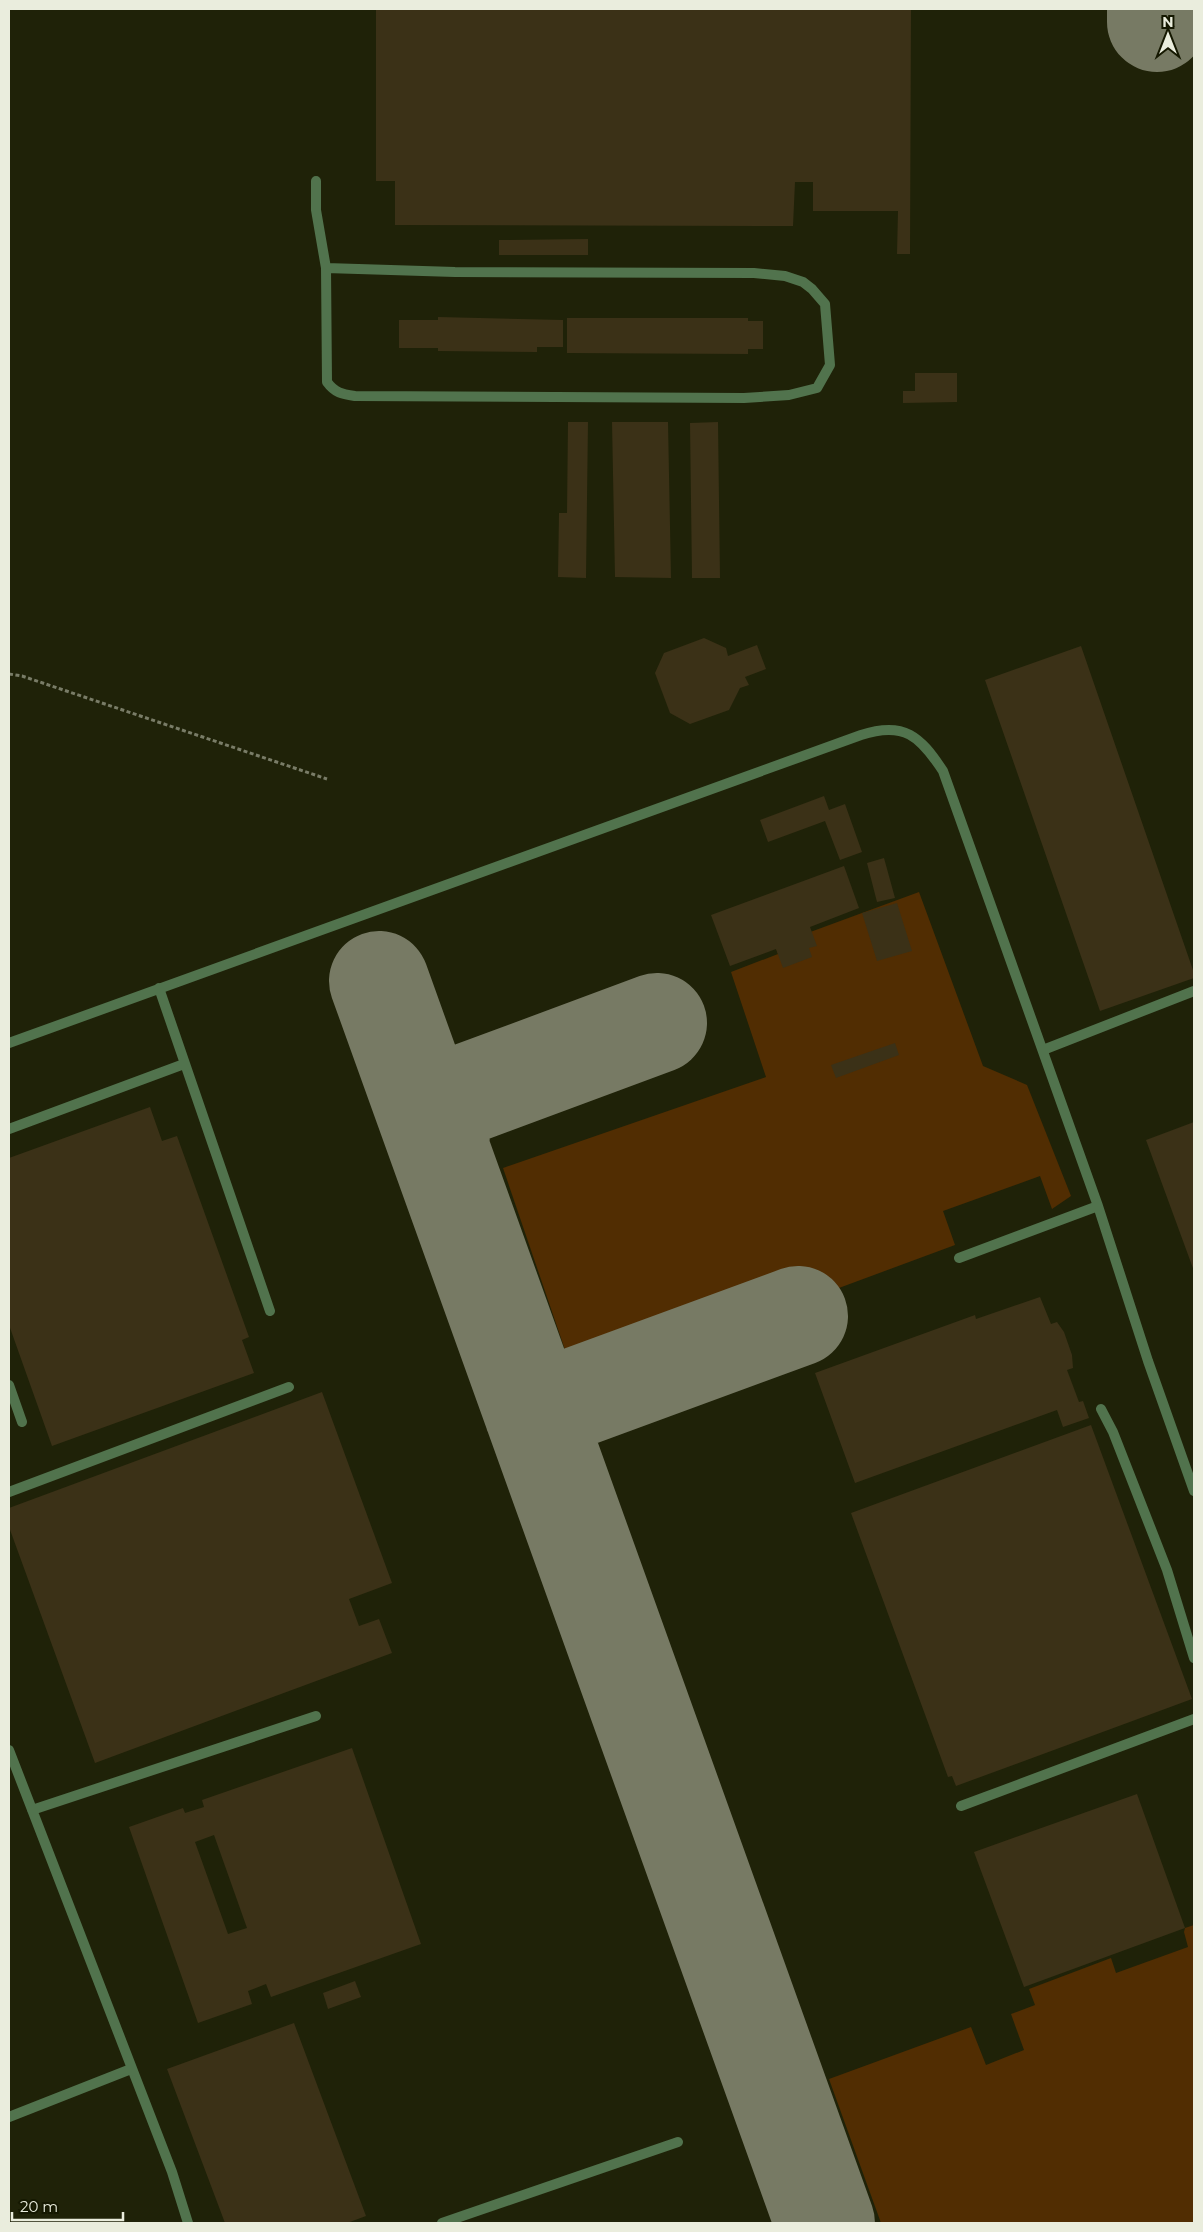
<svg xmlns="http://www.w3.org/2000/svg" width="1203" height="2232" viewBox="0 0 1203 2232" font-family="Montserrat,sans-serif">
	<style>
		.green { fill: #512d02 }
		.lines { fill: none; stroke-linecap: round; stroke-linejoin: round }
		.taxiway { stroke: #777a64; stroke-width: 100 }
		.building { fill: #3b3117; fill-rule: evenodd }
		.path { stroke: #797c67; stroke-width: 3; stroke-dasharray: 4 2.5; stroke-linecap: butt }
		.lane { stroke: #51734d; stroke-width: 10 }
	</style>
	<rect width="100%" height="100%" fill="#1f2208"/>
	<path class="green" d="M919,892L983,1066L1027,1085L1071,1196L1052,1209L1040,1176L943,1211L955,1245L577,1385L503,1168L766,1077L731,972L778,954L775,945Z
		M1194,1925V2223H881L829,2079L971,2027L986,2065L1024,2050L1011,2014L1035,2005L1029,1989L1111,1958L1116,1973L1188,1947L1184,1932L1185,1928Z"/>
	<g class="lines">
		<path class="taxiway" d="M1157,22V9
			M379,981L825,2223
			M440,1150C438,1126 444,1109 463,1095L657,1023
			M534,1413L798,1316"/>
	</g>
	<path class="building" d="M376,9H911L910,254H897L898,211H813V182H795L793,226L395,225V181H376Z
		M588,239V255H499V240Z
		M438,317L563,320V347H537V352L438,351V348H399V320H438Z
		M567,318H748V321H763V349H748V354L567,353Z
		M915,373H957V402L903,403V391H915Z
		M568,422H588L586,578L558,577L559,513H567Z
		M612,422H668L671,578L615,577Z
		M718,422L720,578H692L690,423Z
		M704,638L726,648L728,656L757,645L766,669L745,677L749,685L740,688L729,710L690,724L670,713L655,673L664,653Z
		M1081,646L1194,973V978L1100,1011L985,680Z
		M824,796L829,810L845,804L862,852L840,860L825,821L768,842L760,820Z
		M884,858L895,898L877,902L867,863Z
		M844,866L859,908L810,927L817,946L809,948L812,957L783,968L776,949L730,966L711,915Z
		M897,903L912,951L877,961L862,913Z
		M895,1043L899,1055L836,1078L831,1065Z
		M150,1107L162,1141L177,1136L249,1337L242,1340L254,1373L52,1446L9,1325V1158Z
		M1194,1122V1271L1146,1140Z
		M1040,1297L1051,1324L1057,1322L1064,1332L1072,1355L1073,1368L1067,1370L1079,1402L1083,1401L1089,1418L1063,1427L1057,1410L855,1483L815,1373L975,1315L976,1319Z
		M322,1392L392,1583L349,1599L359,1626L379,1619L392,1653L95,1763L9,1527V1508Z
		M1091,1425L1192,1699L956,1786L952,1776L948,1777L851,1513Z
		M352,1748L421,1944L271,1997L266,1984L248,1991L252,2004L198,2023L129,1827L183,1808L185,1813L204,1807L202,1800ZM214,1835L247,1928L228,1934L195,1842Z
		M1137,1794L1185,1928L1024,1987L974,1852Z
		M355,1981L361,1997L328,2009L323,1993Z
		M294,2023L366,2216L347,2223H225L167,2069Z"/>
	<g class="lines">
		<path class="path" d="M9,674L22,676L327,779"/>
		<path class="lane" d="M316,181V210L326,268L327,382C335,393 342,394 355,396L744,398L789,395L817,388L830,365L825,304L812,289L803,282L785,276L754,273L455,272L326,268
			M159,988L270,1311
			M9,1043L861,735C904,721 920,736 943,771L1098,1206L1148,1361L1194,1491
			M1043,1050L1194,991
			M9,1129L184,1064
			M959,1258L1098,1206
			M9,1385L22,1422
			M1101,1409L1113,1432L1167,1570L1194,1658
			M9,1492L289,1387
			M9,1750L172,2172L188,2223
			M961,1806L1194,1719
			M32,1810L316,1716
			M9,2117L131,2069
			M442,2223L678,2142"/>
	</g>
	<rect width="1203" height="2232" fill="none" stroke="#eaeddd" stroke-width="20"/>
	<g transform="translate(1168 35)" stroke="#151801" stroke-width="4" paint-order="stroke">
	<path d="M0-4L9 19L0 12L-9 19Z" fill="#eaeddd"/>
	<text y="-8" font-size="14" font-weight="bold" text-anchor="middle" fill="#eaeddd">N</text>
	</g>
	<path d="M12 2212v8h111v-8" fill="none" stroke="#eaeddd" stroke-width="2.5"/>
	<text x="20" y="2212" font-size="15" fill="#eaeddd" stroke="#151801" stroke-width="4" paint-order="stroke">20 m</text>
</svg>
